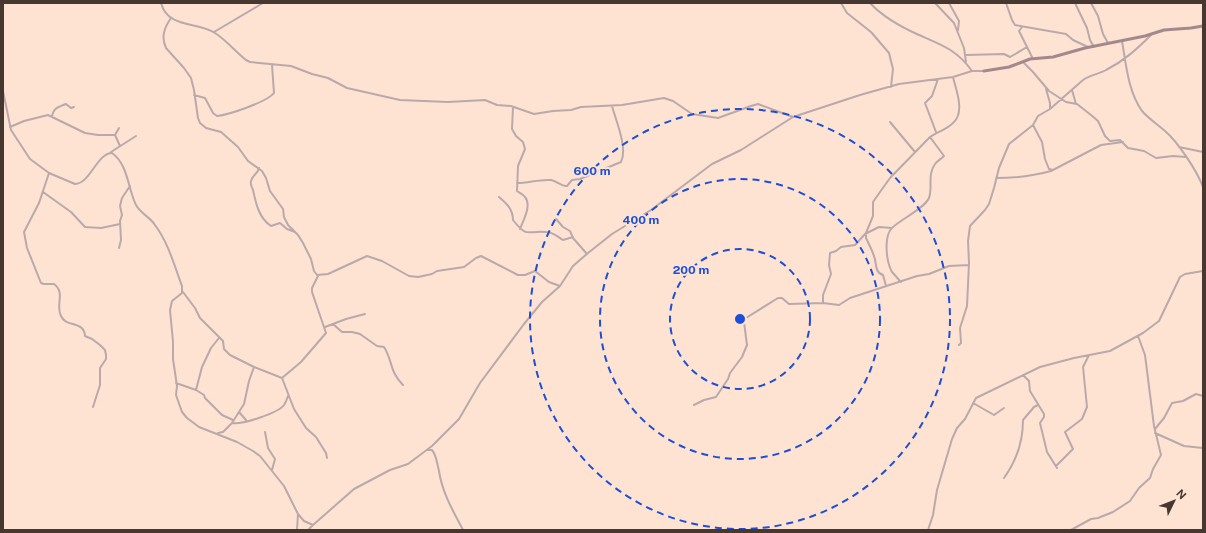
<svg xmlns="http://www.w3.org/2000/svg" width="1206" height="533" viewBox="0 0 1206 533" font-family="'Public Sans',sans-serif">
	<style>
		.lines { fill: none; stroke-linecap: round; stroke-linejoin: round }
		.street { stroke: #baa9ab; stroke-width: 2 }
		.secondary { stroke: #a3898d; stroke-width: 3 }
		.ring { fill: none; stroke: #1d4ed8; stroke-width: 2; stroke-dasharray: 7 5 }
		.centre { fill: #1d4ed8; stroke: #fee3d2; stroke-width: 2 }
		.ring-label { font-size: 12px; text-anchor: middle; font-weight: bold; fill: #1d4ed8; stroke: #fee3d2; stroke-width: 4; stroke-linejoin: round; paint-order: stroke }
	</style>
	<rect width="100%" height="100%" fill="#fee3d2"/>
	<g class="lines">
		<path class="street" d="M161,3C168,29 197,21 215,33C226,40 235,51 246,60L250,62L291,66L312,74L328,78L347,88L400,100L448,102L485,100L497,105L511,106L534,114L553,111L571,110L581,107L622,105L664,98L673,101L692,114L718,118L751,106L758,104L793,117L860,95L899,84L953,77L972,71H984
			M841,3L847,13L871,32L889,53L893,69L891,87
			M870,3C883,17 901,27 919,35C942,45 957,50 972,71
			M935,3L954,23L964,48L966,62
			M949,3L959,21L958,30
			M1006,3L1012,20L1015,25L1066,34L1073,40L1088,47
			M1075,3L1087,28L1090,40L1094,47
			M1091,3L1098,16L1103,34L1108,43
			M171,18C164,28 161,37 166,48L184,68L191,78L194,90L198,118L200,123L206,128L221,132L238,147L248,161L262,171L266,178L270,191L283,209L284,217L288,225L298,235L303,243L311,259L314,271L317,275L328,274L367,256L382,261L409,276L418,277L432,274L437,271L464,267L476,258L481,256L518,275H525L535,271L549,282L560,286
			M1022,27L1019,31L1033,59
			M214,32L263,3
			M1122,41C1126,64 1128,91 1142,111C1149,119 1157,124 1165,131C1178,142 1197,171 1203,187
			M966,55L1004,54L1010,57L1027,47
			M1023,62L1033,72L1049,91L1066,102L1077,104L1091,115L1098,121L1105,136L1110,141L1120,140L1128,148L1144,151L1156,158L1173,156L1186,157
			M1046,89L1050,103V109
			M1072,90L1076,104
			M3,91L11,130L30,159L49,173L75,184C90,184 97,153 112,153C128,164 128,189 136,205C141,214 150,217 155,225C169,244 174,265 182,286V293L172,301L170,310L173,342V359L177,386L176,395L182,412L187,418L199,427L237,442L253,451L260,456L284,486L298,514L304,521L313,525L354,489L390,470L408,464L432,446L459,419L480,383L524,324L542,302L560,286L573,266L588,253L612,234L651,210L712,164L741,150L793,117
			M194,95L205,98L213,113L217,116C228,115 267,102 274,93L272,65
			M513,107L512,129L516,136L523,142L525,149L518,166L517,191C520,193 523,194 525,197C532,205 523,221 520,229
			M52,117C53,108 58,107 66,104L71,108L74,107
			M890,122L915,152
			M1033,125L1042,142L1045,159L1049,169L1053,170
			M10,127L24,121L48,115L85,133L98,135H115
			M119,128L115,135L120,146
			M936,132L925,103L932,96L938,79
			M1179,147L1203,152
			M111,152L136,136
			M259,168C258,174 252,175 251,181C250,184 252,188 253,190C256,204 259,218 271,226L280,223L287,229L295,232
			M49,173L39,203L24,232L27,248L41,283L44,284H54C66,293 55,305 61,316C66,328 84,320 85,336L92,339L100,345L105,350L106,355V359L100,368V385L93,407
			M996,178C1015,178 1033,176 1051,171L1101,145L1123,142
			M517,183C528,183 540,179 551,180C557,181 561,186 567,186L572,180L580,179L621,162C628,148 616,121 612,106
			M43,192L71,212L85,227L101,228L120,224
			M499,197C506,203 513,209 513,220C528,239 527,230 546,232C553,232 558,237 563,240L573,237
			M556,219L563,227L570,231L573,238L587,254
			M891,229C884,238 886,261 892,272C895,275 898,279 901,282
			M867,233L879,227L892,228C901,219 924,209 929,198C933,187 927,175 935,164C937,161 941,159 944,156L930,137
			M866,235V238C869,244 872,250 874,256C877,263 874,272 883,275L886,286
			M119,248L121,240L120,221L122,215L120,206L122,198L130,186
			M183,292L195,308L200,318L223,341L224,349L230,355L254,367L282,378L294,409L306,428L316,437L326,453L327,458
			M823,303V295L831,274L829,265L830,253L836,251L841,247L855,245L866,233L873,216V202L880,192L890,178L930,137C937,132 945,130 952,124C966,113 956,90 953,77
			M333,324L342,332H352L360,334L377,346L384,347C393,361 389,371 403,385
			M325,327L346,319L365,314
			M959,345L961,343L960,328L967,306L969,263L968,241L970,226L985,210L989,204L994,188L999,168L1009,144L1033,125L1038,116L1050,109L1083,80C1090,75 1099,74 1106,70C1124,61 1137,49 1151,35
			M1023,375L1029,381L1030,391L1044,414V417L1040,423L1047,452L1057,468
			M282,378L301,362L326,333L312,292V288L318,276
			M176,383L196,390L204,395L205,398L222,415L233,420
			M196,390L202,367L211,348L219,338
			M973,403L994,415L1004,408
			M694,405L704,400L716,397L728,379L730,373L742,357L747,345L744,322L746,318L778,298H782L789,304L823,303L839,305L850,298L917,276L929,274L949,266L969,265
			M239,412L246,420
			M232,423C242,425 278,413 284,405C286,402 287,399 288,396
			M1155,429L1164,418L1172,403L1183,401L1196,394L1203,396
			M265,432L268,448L275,459L272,470
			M218,433L223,432L232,423L244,404L249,381L254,367
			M1155,433L1184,446L1203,448
			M428,450H432C437,456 437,464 439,471C442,492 453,511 463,530
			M1056,466L1073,449L1065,432L1082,419L1087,407L1083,367L1089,355
			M1004,478C1017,460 1023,441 1023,420L1034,407L1038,405
			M297,530L298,514
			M308,530L313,525
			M928,530L933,515L937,490L952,439L957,428L965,419L976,398L1040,367L1074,358L1110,351L1143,333L1159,321L1180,277L1185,274L1203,271
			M1071,530L1091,519L1098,518L1113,512L1130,501L1139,488L1150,478L1153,469L1161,455L1154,426L1145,355L1138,336"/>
		<path class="secondary" d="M984,71L1009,67L1030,59L1053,57L1085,48L1145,36L1164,30L1191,28L1203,26"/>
	</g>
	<g class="ring">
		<circle cx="740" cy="319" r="70"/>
		<circle cx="740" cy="319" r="140"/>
		<circle cx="740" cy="319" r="210"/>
	</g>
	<circle cx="740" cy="319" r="6" class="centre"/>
	<g class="ring-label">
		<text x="592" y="175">600 m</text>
		<text x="641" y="224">400 m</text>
		<text x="691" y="274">200 m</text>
	</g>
	<rect width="1206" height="533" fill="none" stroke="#463830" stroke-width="8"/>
	<g transform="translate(1174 501) rotate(47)" stroke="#fee3d2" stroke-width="3" paint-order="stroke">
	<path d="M0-3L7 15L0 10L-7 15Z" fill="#463830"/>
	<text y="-6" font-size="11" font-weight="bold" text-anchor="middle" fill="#463830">N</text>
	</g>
</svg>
